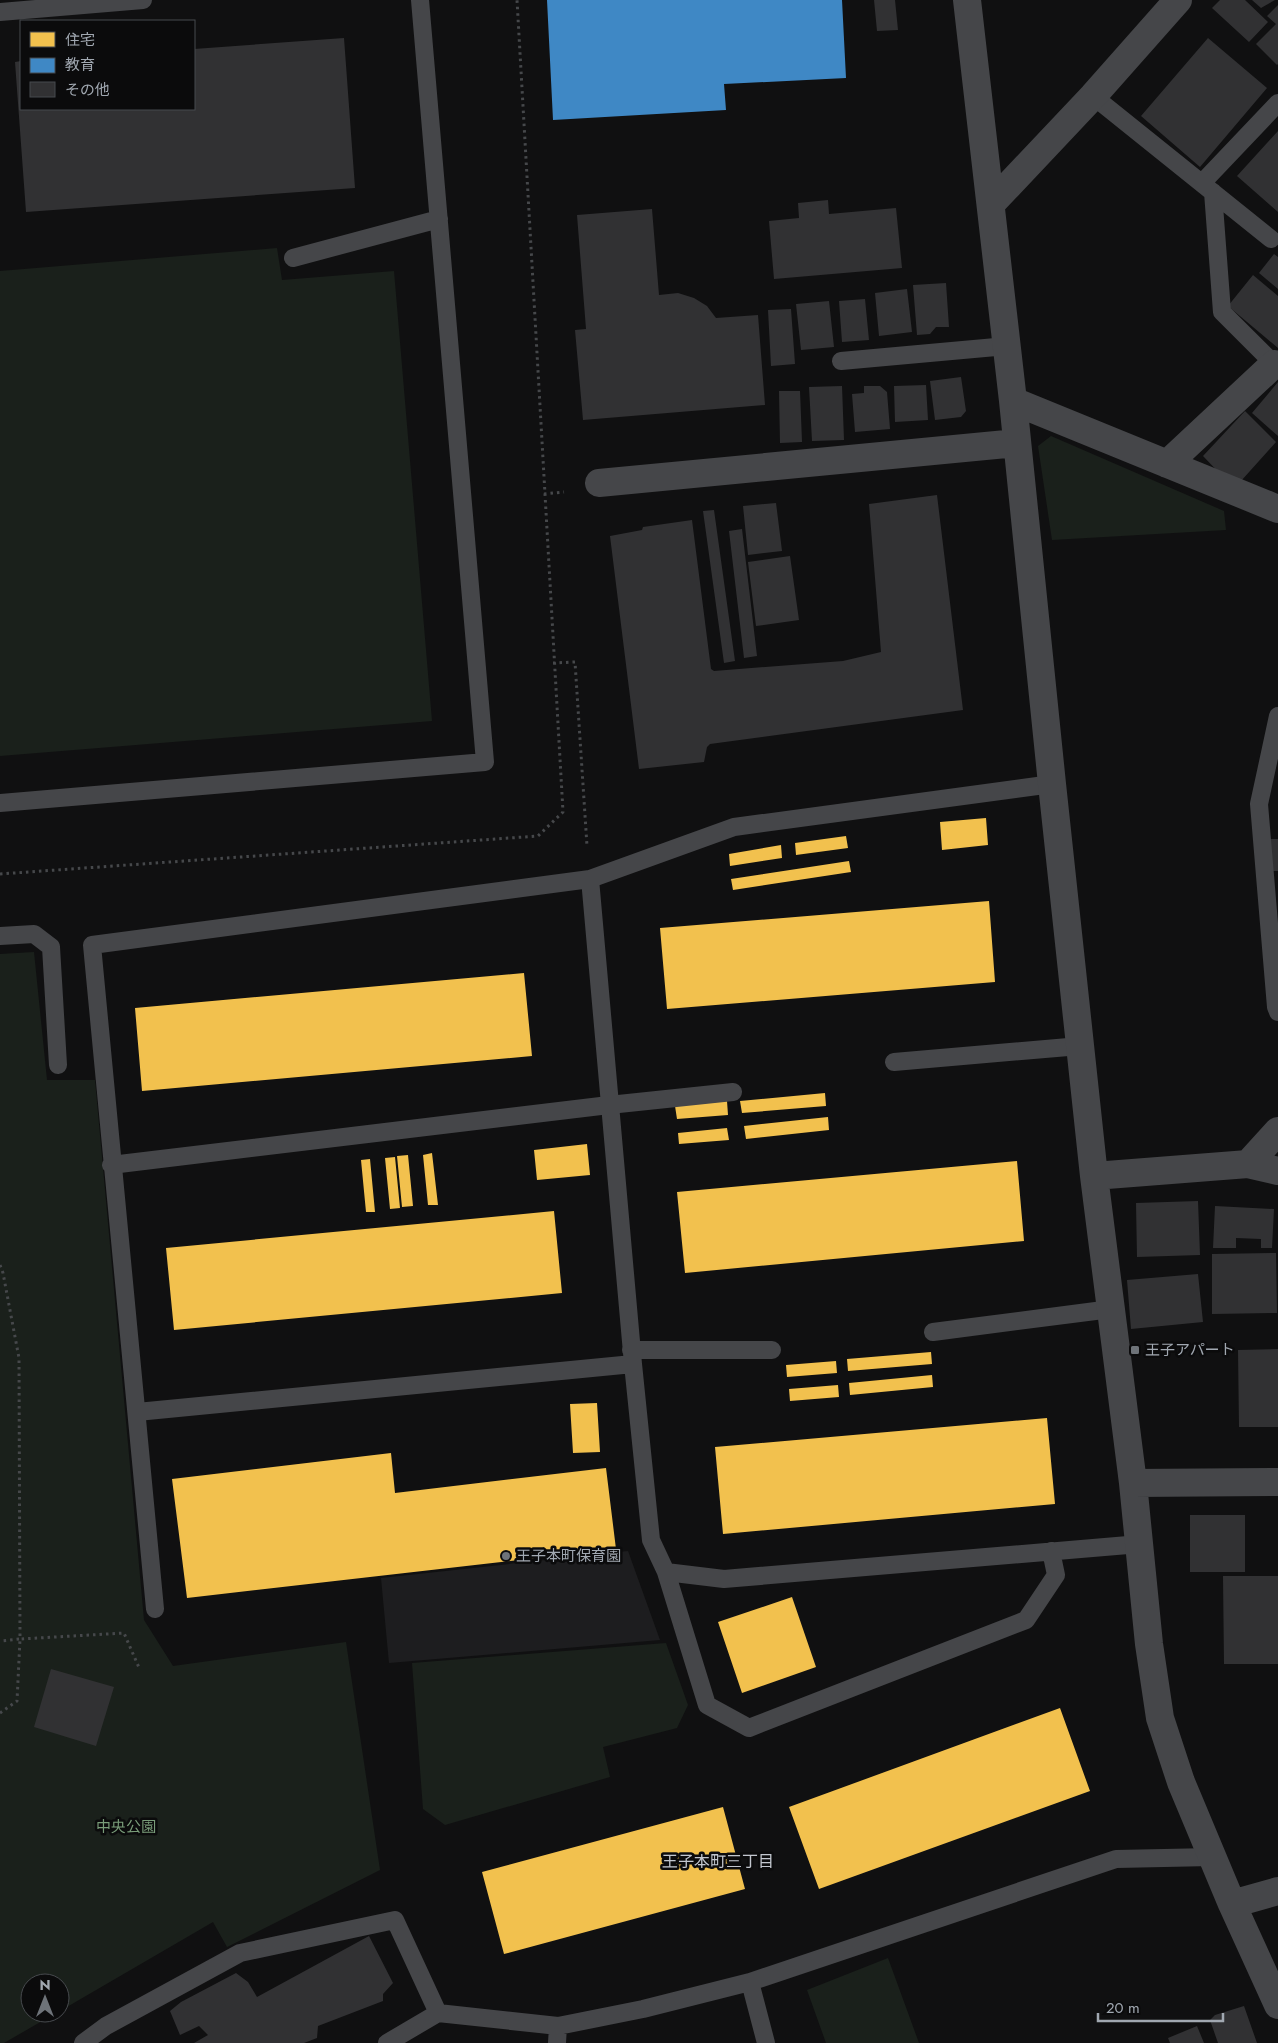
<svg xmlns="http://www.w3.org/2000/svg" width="1278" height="2043" viewBox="0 0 1278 2043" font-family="Jost,'Noto Sans JP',sans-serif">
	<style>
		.built { fill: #1d1d1f }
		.green { fill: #1a201b }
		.homes { fill: #f2c14e }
		.schools { fill: #3f88c5 }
		.building { fill: #313133 }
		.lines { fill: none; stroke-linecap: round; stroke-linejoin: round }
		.path { stroke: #46484b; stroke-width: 3; stroke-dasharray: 2.5 4; stroke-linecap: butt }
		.service { stroke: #454649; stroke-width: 18 }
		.minor { stroke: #454649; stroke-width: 28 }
		.poi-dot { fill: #6e7379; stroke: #0b0b0c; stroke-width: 2 }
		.labels { text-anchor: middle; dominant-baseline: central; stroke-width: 5; stroke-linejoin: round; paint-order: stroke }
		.poi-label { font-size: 15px; fill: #a1a8b1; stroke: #0b0b0c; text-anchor: start }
		.park-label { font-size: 15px; fill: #799c79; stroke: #0b0b0c }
		.neighbourhood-label { font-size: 16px; fill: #c2c6ce; stroke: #0b0b0c }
	</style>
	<rect width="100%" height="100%" fill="#101011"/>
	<path class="built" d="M628,1551L660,1640L389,1663L381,1578Z"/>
	<path class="green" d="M277,248L282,280L394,271L432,721L0,756V271Z
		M1051,436L1224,511L1226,530L1052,540L1038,446Z
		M34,952L47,1080H95L144,1620L173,1666L346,1642L380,1870L227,1947L213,1922L60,2011V1983H30V2013H56L4,2043H0V954Z
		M666,1643L688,1705L677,1728L603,1747L610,1777L445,1825L423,1809L412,1663Z
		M888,1958L919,2043H826L807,1990Z"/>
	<path class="homes" d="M986,818L988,845L942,850L940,822Z
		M846,836L848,848L796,855L795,843Z
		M781,845L782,858L730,866L729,854Z
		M849,861L851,872L733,890L731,879Z
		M989,901L995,982L667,1009L660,928Z
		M524,973L532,1056L142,1091L135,1008Z
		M825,1093L826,1106L742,1113L740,1101Z
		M727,1101L728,1115L677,1119L675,1106Z
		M828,1117L829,1130L746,1139L744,1126Z
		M727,1128L729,1140L679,1144L678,1133Z
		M587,1144L590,1175L537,1180L534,1150Z
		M432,1153L438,1205H428L423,1155Z
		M408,1155L413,1206L402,1207L397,1156Z
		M395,1157L400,1208L390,1209L385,1158Z
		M370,1159L375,1212H366L361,1160Z
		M1017,1161L1024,1241L685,1273L677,1192Z
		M554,1211L562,1293L174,1330L166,1248Z
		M931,1352L932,1364L848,1371L847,1359Z
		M836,1361L837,1373L787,1377L786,1365Z
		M932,1375L933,1387L850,1395L849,1383Z
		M838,1385L839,1397L790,1401L789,1389Z
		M597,1403L600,1452L573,1453L570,1404Z
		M1047,1418L1055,1504L723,1534L715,1447Z
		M391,1453L395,1493L606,1468L616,1549L187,1598L172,1479Z
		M792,1597L816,1667L742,1693L718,1622Z
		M1060,1708L1090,1791L819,1889L789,1807Z
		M723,1807L745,1889L504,1954L482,1872Z"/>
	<path class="schools" d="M547,0H842L846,78L724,84L726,110L553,120Z"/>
	<path class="building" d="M874,0H895L898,30L877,31Z
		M1220,0H1245L1268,22L1249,42L1212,8Z
		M1252,0H1275L1261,8Z
		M1278,5V64L1277,65L1256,44L1276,24L1267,16Z
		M344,38L355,188L26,212L15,62L21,61V109H194V49Z
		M1208,38L1267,88L1200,167L1141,116Z
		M1278,131V212L1237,176Z
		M828,200L829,214L896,208L902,268L774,279L769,221L799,218L798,203Z
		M652,209L659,295L678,293L694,298L707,306L716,318L758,315L765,405L583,420L575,330L586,329L577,215Z
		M1274,254L1278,257V289L1259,273Z
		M1253,275L1278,296V348L1228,306Z
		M946,283L949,327H936L930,334L917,335L913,285Z
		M907,289L912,332L879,336L875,293Z
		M865,299L869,340L842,342L839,301Z
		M829,301L834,347L801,350L796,304Z
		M791,309L795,364L771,366L768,310Z
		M961,377L966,411L961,417L935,420L930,381Z
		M1278,382V436L1252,413Z
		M926,385L928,420L895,422L894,386Z
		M842,386L844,440L812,441L809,387Z
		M864,386H880L887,392L890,429L855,432L852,394L864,393Z
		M779,391H800L802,442L780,443Z
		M1245,411L1276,442L1241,481L1225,479L1203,456Z
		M937,495L963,710L710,744L707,747L704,762L639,769L610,536L642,530L643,527L692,520L711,669L714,671L843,661L881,652L869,504Z
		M776,503L782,551L748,555L743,506Z
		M714,510L735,661L724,663L703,511Z
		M742,529L757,656L744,658L729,531Z
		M790,556L799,620L756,626L748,562Z
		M1271,839H1278V871H1271Z
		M1198,1201L1200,1255L1137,1257L1136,1203Z
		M1215,1206L1274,1209L1272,1248H1261V1239L1236,1238V1248H1213Z
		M1276,1253L1277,1313L1212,1314V1254Z
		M1198,1274L1203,1322L1131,1329L1127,1280Z
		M1278,1349V1427H1239L1238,1350Z
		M1190,1515H1245V1572H1190Z
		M1223,1576H1278V1664H1224Z
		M51,1669L114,1687L96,1746L34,1727Z
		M369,1936L393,1983L383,1994V2001L318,2026L317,2038L304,2043H194L208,2035L199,2026L180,2035L170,2011L181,2002L236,1973L248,1982L257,1997Z
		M1244,2006L1257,2043H1218L1210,2020L1215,2015Z
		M1197,2026L1204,2043H1170L1168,2038Z"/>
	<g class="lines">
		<path class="path" d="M544,494L564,492
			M553,663L575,662L587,846
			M0,874L538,836L563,812L517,0
			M0,1265L3,1273L19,1358L20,1639L0,1641
			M0,1713L17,1701L20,1639L124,1633L140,1670"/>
		<path class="service" d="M0,12L143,0
			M1093,96L1271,239
			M1202,183L1278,103
			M1213,192L1222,312L1274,364L1278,362
			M293,258L439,219
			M841,361L1007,346
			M1278,716L1259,804L1276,1007L1278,1012
			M0,803L485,762L420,0
			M590,879L633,1364L651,1540L666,1572L724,1579L1140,1544
			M0,936L34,934L51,947L58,1065
			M894,1062L1080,1046
			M111,1165L609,1105L733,1092
			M933,1332L1111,1309
			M631,1350H772
			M137,1412L633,1364
			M666,1572L707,1705L749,1728L1026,1620L1056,1575L1051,1551
			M155,1609L92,945L590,879L734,827L1052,784
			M750,1982L766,2043
			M83,2043L106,2026L240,1953L395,1920L438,2013L558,2026L643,2009L750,1982L1116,1859L1212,1857
			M387,2043L438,2013
			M557,2043L558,2026"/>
		<path class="minor" d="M967,0L1013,401L1052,784L1094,1176L1133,1483L1149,1644L1160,1718L1181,1782L1232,1904L1278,2005
			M991,204L1093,96L1178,0
			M1013,401L1278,509
			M1167,464L1274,364
			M599,483L1017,443
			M1248,1164L1278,1131
			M1094,1176L1248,1164L1278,1171
			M1133,1483L1278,1482
			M1232,1904L1278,1891"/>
	</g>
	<g class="poi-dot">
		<rect x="1130" y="1345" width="10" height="10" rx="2.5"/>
		<circle cx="506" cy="1556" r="5"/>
	</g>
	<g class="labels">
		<g class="poi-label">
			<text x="1145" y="1350">王子アパート</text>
			<text x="516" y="1556">王子本町保育園</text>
		</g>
		<g class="park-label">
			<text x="126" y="1827">中央公園</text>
		</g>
		<g class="neighbourhood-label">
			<text x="718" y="1861">王子本町三丁目</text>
		</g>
	</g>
	<rect x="20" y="20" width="175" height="90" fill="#0b0b0c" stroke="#474a4e"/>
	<rect x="30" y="32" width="25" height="15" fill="#f2c14e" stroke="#474a4e"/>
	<text x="65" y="45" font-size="15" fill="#a1a8b1">住宅</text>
	<rect x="30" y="58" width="25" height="15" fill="#3f88c5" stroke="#474a4e"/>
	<text x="65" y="70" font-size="15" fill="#a1a8b1">教育</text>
	<rect x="30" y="82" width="25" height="15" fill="#313133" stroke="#474a4e"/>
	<text x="65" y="95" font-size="15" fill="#a1a8b1">その他</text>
	<g transform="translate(45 1998)"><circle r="24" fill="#0b0b0c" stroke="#474a4e"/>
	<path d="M0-4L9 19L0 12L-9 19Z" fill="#6e7379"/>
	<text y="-8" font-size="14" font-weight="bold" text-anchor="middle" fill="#a1a8b1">N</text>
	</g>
	<path d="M1098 2013v8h125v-8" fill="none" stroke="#a1a8b1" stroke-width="2.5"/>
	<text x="1106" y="2013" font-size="15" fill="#a1a8b1" stroke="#0b0b0c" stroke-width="4" paint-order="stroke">20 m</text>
</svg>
